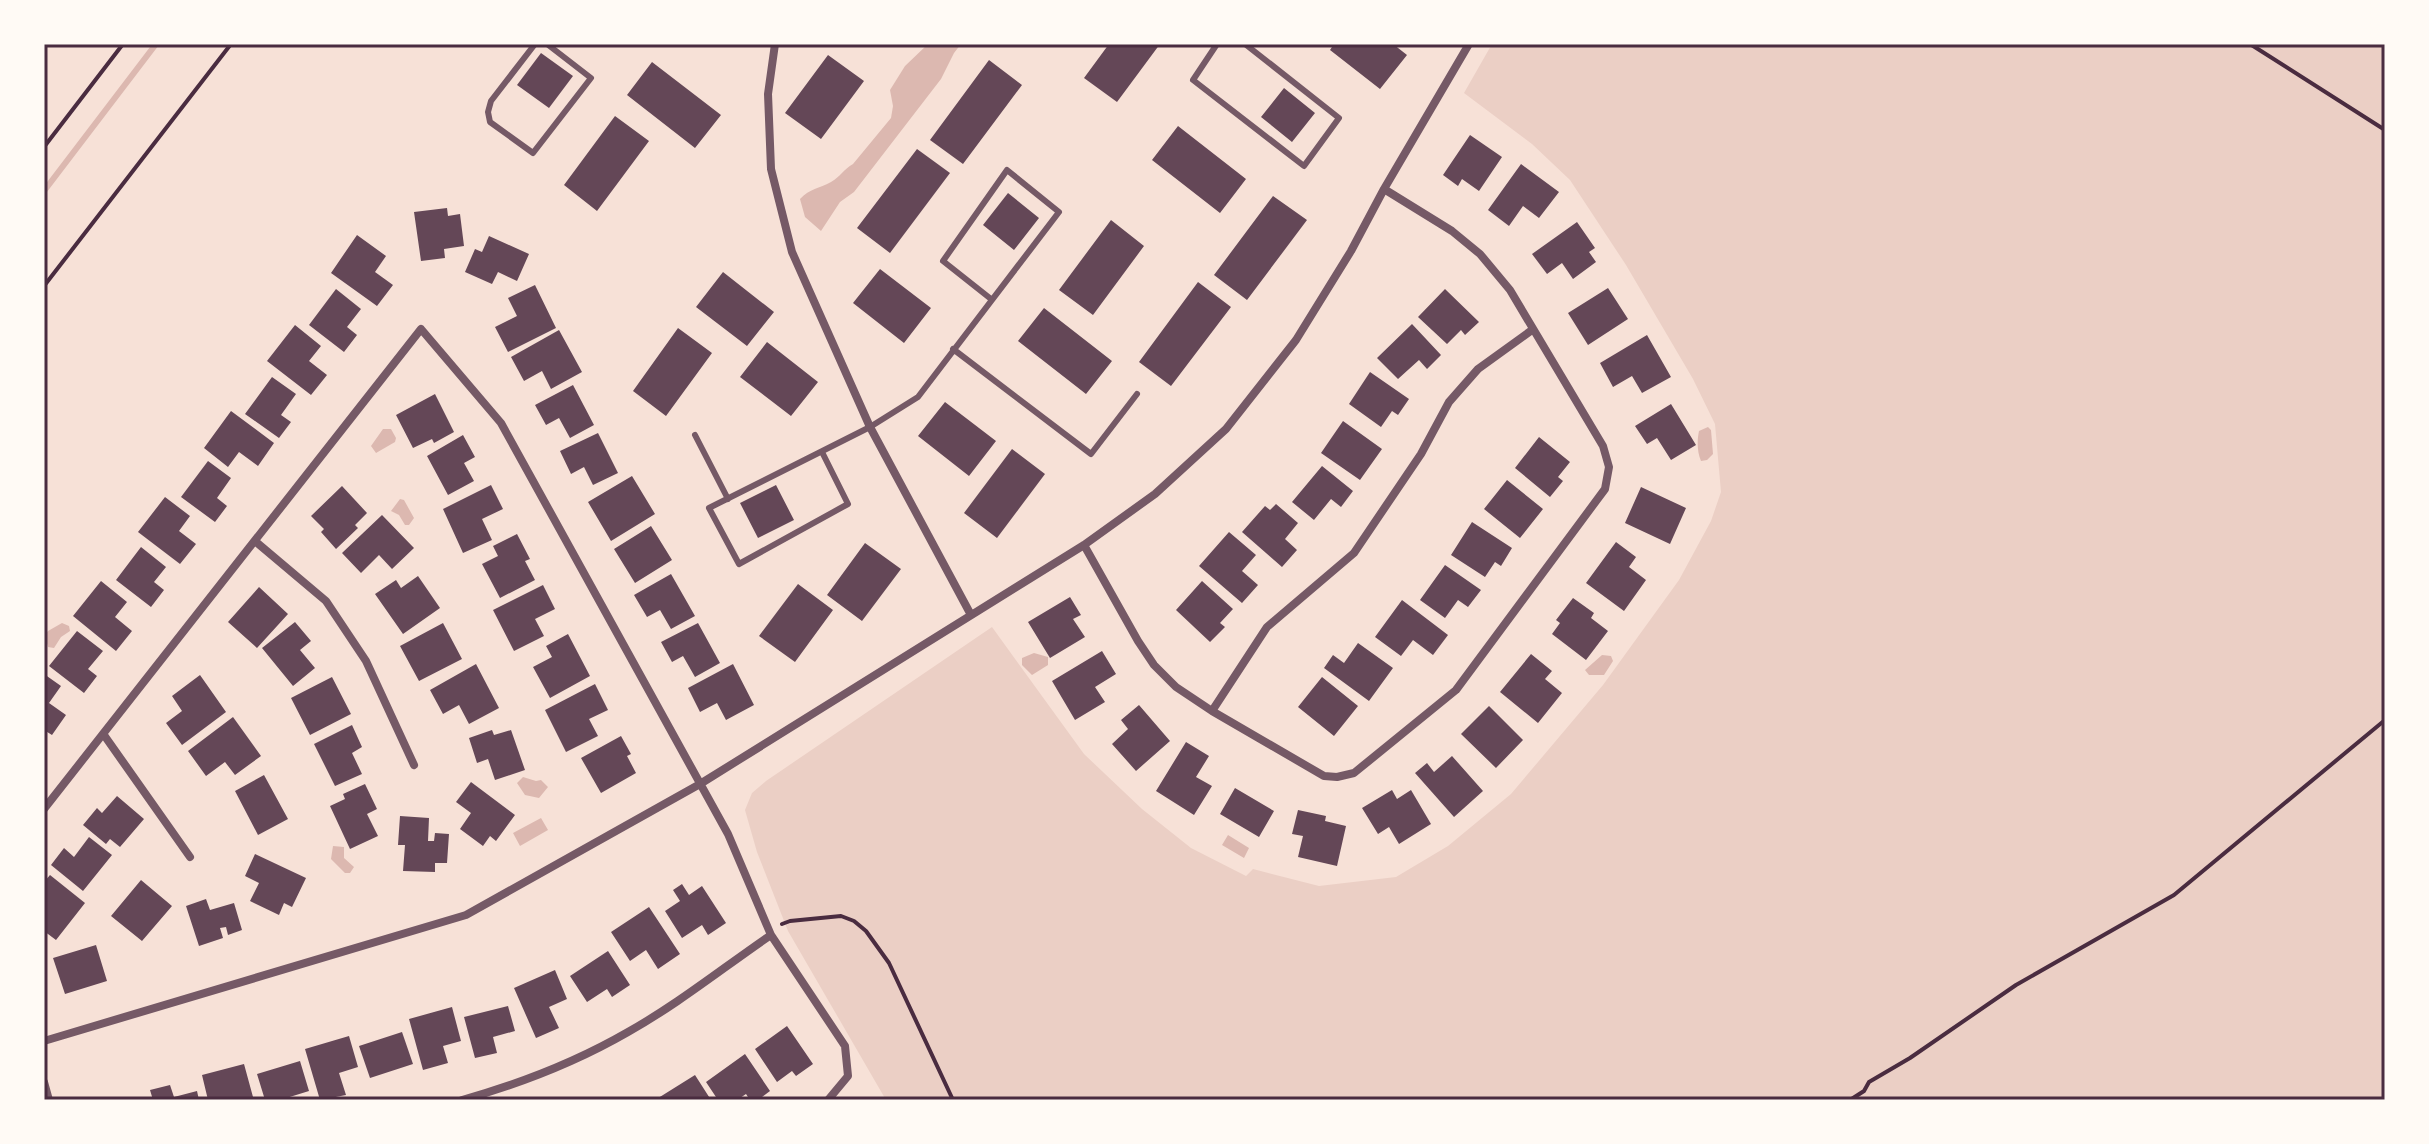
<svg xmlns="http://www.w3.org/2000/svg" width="2429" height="1144" viewBox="0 0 2429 1144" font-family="Quicksand,sans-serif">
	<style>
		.green { fill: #ebcfc5 }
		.water { fill: #dcb8b0 }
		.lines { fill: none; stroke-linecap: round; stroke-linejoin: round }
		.stream { stroke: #dcb8b0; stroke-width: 6 }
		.building { fill: #644757 }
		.path { stroke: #4a2c40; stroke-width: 4 }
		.service { stroke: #755966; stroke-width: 6 }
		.minor { stroke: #755966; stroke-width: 8 }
		.neatline { fill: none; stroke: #4a2c40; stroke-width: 3 }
	</style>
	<rect width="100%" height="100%" fill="#f7e1d7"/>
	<path class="green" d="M1492,44H2385V1100H886L788,931L757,852L745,810L752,793L766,781L992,627L1084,754L1142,809L1191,848L1246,876L1253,869L1319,886L1396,877L1448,846L1511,794L1603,685L1679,580L1711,521L1721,492L1715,424L1693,379L1626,265L1570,180L1532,144L1464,93Z"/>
	<path class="water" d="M928,44H961L954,53L941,79L854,192L840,202L821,231L805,217L800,199C810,188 819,189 831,182C840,177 844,169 853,164L891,118L893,106L890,90L905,66Z
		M1708,427L1711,430L1713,454L1707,460L1701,461C1697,452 1697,440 1699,431Z
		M383,429H391L396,438L395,442L376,453L371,446Z
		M400,499L404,500L414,518L409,525H405L399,515L391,511Z
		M62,623L69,626L70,631L61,637L54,648L48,647L45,635L48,631Z
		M1034,653L1048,657V665L1032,675L1022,665V658Z
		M1602,655L1611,656L1613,661L1604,675H1589L1585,670Z
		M523,777L536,781L541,780L548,787L539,798L525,795L517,783Z
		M541,818L548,830L520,846L513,833Z
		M1228,835L1249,848L1244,858L1222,845Z
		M333,846L344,847V858L354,867L350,873H345L331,859Z"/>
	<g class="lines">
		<path class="stream" d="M44,191L156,44"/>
	</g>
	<path class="building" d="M1109,44H1160L1117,102L1084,78Z
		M1334,44H1393L1407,55L1380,89L1330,50Z
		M541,53L573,76L549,108L517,85Z
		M828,55L864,81L821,139L785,113Z
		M989,60L1022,85L963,164L930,140Z
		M652,62L721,115L695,148L627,95Z
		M1284,88L1315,113L1292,142L1261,117Z
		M615,116L649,141L597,211L564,185Z
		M1178,126L1246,179L1220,213L1152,160Z
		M1470,135L1502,157L1479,191L1462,179L1458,186L1443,175Z
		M917,149L950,173L890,253L857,228Z
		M1521,164L1559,192L1539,218L1523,206L1509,226L1488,210Z
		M1008,193L1039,218L1014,250L983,225Z
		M1273,196L1307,220L1247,300L1214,275Z
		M447,208L448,216L460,214L464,246L444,249L445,258L421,261L414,212Z
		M1111,220L1144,246L1093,315L1059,290Z
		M1577,222L1595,248L1589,252L1596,262L1573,279L1562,263L1547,274L1532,254Z
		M357,235L386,256L375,272L393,285L377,306L331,273Z
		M489,236L529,254L517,281L498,272L492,284L465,272L475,249L482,252Z
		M880,269L931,308L904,343L853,303Z
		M723,272L774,312L747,346L696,307Z
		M1198,282L1231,307L1171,386L1139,362Z
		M535,285L556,328L508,352L495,327L517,316L508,298Z
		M1608,288L1628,319L1588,345L1568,313Z
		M336,289L361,309L347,327L357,335L344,352L309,325Z
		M1445,289L1479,322L1465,335L1461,330L1447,344L1418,317Z
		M1044,308L1112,361L1086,394L1018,341Z
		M1412,324L1441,355L1427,369L1419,360L1398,379L1377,358Z
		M295,325L321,346L309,361L327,375L311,395L267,361Z
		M678,328L712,353L666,416L633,391Z
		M559,330L582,372L551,389L542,371L524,381L511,357Z
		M1647,335L1671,377L1642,393L1632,376L1613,387L1600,363Z
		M767,342L818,382L791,416L740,377Z
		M1370,372L1409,399L1398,415L1392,411L1381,427L1349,404Z
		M272,377L296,394L281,415L291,422L279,438L245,414Z
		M573,385L594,425L570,438L559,418L546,425L535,405Z
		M435,394L454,432L434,443L432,439L413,448L396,415Z
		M945,402L996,441L969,476L918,436Z
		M1671,404L1696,445L1671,460L1657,438L1647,444L1635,426Z
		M231,411L274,443L258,466L239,452L228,467L204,448Z
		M1343,421L1382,449L1360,480L1321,453Z
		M598,433L618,473L593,485L584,467L571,474L560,451Z
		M463,435L475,457L464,463L474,481L448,495L427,456Z
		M1539,437L1570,462L1558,477L1563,481L1550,497L1515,468Z
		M1012,449L1045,474L997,538L964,513Z
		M208,461L231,478L217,498L227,506L215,522L181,497Z
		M1322,466L1353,491L1341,507L1331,499L1314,520L1292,502Z
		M632,476L655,514L611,541L588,502Z
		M1507,480L1543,509L1520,538L1484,509Z
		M491,485L503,509L482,519L492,540L463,553L443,509Z
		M776,485L794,520L758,538L740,503Z
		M342,486L367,513L355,525L358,528L336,549L321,532L324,529L311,516Z
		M1641,487L1686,508L1670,544L1625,523Z
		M165,497L190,516L179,531L196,544L180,564L138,532Z
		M1276,504L1298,523L1285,539L1297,550L1282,567L1242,532L1265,506L1270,510Z
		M382,515L414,548L392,569L379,555L361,573L342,553Z
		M1472,522L1512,548L1501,566L1495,562L1485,577L1451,555Z
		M651,526L672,560L635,583L614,549Z
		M1229,532L1256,555L1242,571L1258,585L1242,603L1199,566Z
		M517,534L530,559L525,561L535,580L500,598L482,564L498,556L493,546Z
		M1616,542L1636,557L1629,567L1646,580L1624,611L1586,583Z
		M865,543L901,569L862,621L827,595Z
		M141,547L166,567L154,582L164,590L151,607L116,580Z
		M1445,565L1481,590L1468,607L1458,600L1445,618L1420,600Z
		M671,574L695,616L671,629L660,610L647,617L634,595Z
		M418,576L440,608L403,634L375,594L396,580L401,588Z
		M101,581L127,602L115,617L132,631L116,651L73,616Z
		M1202,581L1233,609L1220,623L1225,627L1210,642L1176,610Z
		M798,584L833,610L795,662L759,636Z
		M543,585L555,609L535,619L544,636L514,651L493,610Z
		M259,587L288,614L257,648L228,622Z
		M1070,597L1081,615L1073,619L1085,637L1050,658L1028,622Z
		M1573,598L1594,613L1591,618L1608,631L1586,660L1552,634L1560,623L1556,620Z
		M1402,600L1448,635L1433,655L1413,640L1401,656L1375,637Z
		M295,622L311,641L300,650L315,668L293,686L262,648Z
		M443,623L462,659L419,681L400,646Z
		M698,623L720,663L695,677L683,656L672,662L661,642Z
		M77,631L103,651L88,669L97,676L84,693L49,666Z
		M568,634L590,676L550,698L533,667L552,657L546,646Z
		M1358,643L1393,668L1369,701L1324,668L1333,655L1344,663Z
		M1102,651L1116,674L1095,687L1105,702L1075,720L1052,681Z
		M1531,654L1552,671L1545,679L1562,693L1538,723L1500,692Z
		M476,664L499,708L469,724L459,705L443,714L430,690Z
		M733,664L754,705L726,720L717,703L700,712L688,688Z
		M44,674L61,686L49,703L66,715L52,735L44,730Z
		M200,675L226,712L182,745L166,723L182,711L172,696Z
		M332,677L351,714L310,735L291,698Z
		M1322,677L1358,706L1334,736L1298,707Z
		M595,684L608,710L589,719L598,736L566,752L545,710Z
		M1139,705L1170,741L1136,771L1112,744L1128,729L1121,720Z
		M1489,706L1523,740L1496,768L1461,734Z
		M233,717L261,756L235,775L225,762L206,776L188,751Z
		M352,725L362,747L352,753L362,774L335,786L314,744Z
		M492,730L494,735L511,730L525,770L495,780L488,759L477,763L469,738Z
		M621,736L631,754L627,756L636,773L601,793L581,758Z
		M1186,742L1209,756L1196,777L1212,786L1194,815L1156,791Z
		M1452,756L1483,791L1454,817L1415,773L1427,763L1434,772Z
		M264,775L288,819L258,835L235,791Z
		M471,782L515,815L496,841L490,836L483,846L460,829L471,813L456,802Z
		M365,784L377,809L367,814L378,836L350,849L330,806L345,799L343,794Z
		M1235,788L1274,811L1259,837L1220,814Z
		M1392,790L1397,799L1411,790L1431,824L1399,844L1389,827L1378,834L1362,808Z
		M117,796L144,819L120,847L110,839L106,844L83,825L97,808L102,813Z
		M1298,810L1326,816L1325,821L1346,826L1337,866L1298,857L1303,836L1292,834Z
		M400,816L429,818L428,841H434L435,833L449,834L447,863H435V872L403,871L405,845H398Z
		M89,837L112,855L83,891L51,865L64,848L74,857Z
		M255,854L306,878L292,907L284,903L279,915L250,901L259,883L245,876Z
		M50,875L85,903L56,940L44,931V908L47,905L44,902V882Z
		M141,880L172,906L142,941L111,916Z
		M682,884L689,895L702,886L726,923L708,935L702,925L682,938L665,911L680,901L673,890Z
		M206,899L210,910L234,903L242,930L228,935L226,927L220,928L223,938L199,946L186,906Z
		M649,907L680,954L658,969L646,950L630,961L611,932Z
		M96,945L107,981L65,994L53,958Z
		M608,951L630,985L612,997L607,989L587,1002L570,976Z
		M555,970L567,999L549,1007L559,1028L536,1038L514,988Z
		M508,1006L515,1031L493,1037L497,1053L475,1058L464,1017Z
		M452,1007L461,1041L443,1046L448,1063L423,1070L409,1019Z
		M787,1026L813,1064L796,1076L792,1071L777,1082L755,1049Z
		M402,1032L413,1064L370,1078L359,1046Z
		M349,1036L358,1067L339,1073L346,1095L320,1100L305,1049Z
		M745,1054L770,1091L758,1100H750L746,1094L737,1100H718L706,1082Z
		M300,1061L309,1091L280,1100H265L257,1074Z
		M244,1064L253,1097L244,1100H208L202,1075Z
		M695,1075L711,1100H655Z
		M170,1085L174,1097L197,1091L199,1100H153L150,1090Z"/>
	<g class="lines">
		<path class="path" d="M2250,44L2385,130
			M44,147L123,44
			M44,286L231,44
			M782,924L790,921L841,916L854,921L866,931L889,963L953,1100
			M1850,1100L1864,1091L1869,1082L1910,1058L2016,985L2174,895L2385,720"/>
		<path class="service" d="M535,44L491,101L488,112L490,122L533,153L591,78L547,44
			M1217,44L1193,80L1304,166L1339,118L1245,44
			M953,349L1091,454L1137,394
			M695,435L728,499
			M822,452L848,504L739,564L709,508L870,427L918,397L1059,212L1007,170L943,261L991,299"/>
		<path class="minor" d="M775,44L768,94L771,169L792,252L870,427L971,615
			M255,541L326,601L366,661L414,765
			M1084,545L1138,641L1154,665L1176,687L1212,711L1324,776L1337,777L1354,773L1456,690L1605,489L1609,467L1603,446L1510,290L1480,254L1452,231L1384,189
			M1212,711L1267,627L1354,553L1421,454L1449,402L1478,369L1532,330
			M104,735L190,857
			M44,809L421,329L501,423L728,834L771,935L845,1046L848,1076L828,1100
			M44,1041L466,915L700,784L1084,545L1155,494L1226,429L1296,340L1351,251L1384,189L1469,44
			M44,1082L49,1100
			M462,1100C519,1084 576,1062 628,1032C678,1004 724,967 771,935"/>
	</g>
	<rect width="2429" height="1144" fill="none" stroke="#fffaf5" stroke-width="92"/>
	<rect x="46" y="46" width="2337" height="1052" class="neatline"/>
</svg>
